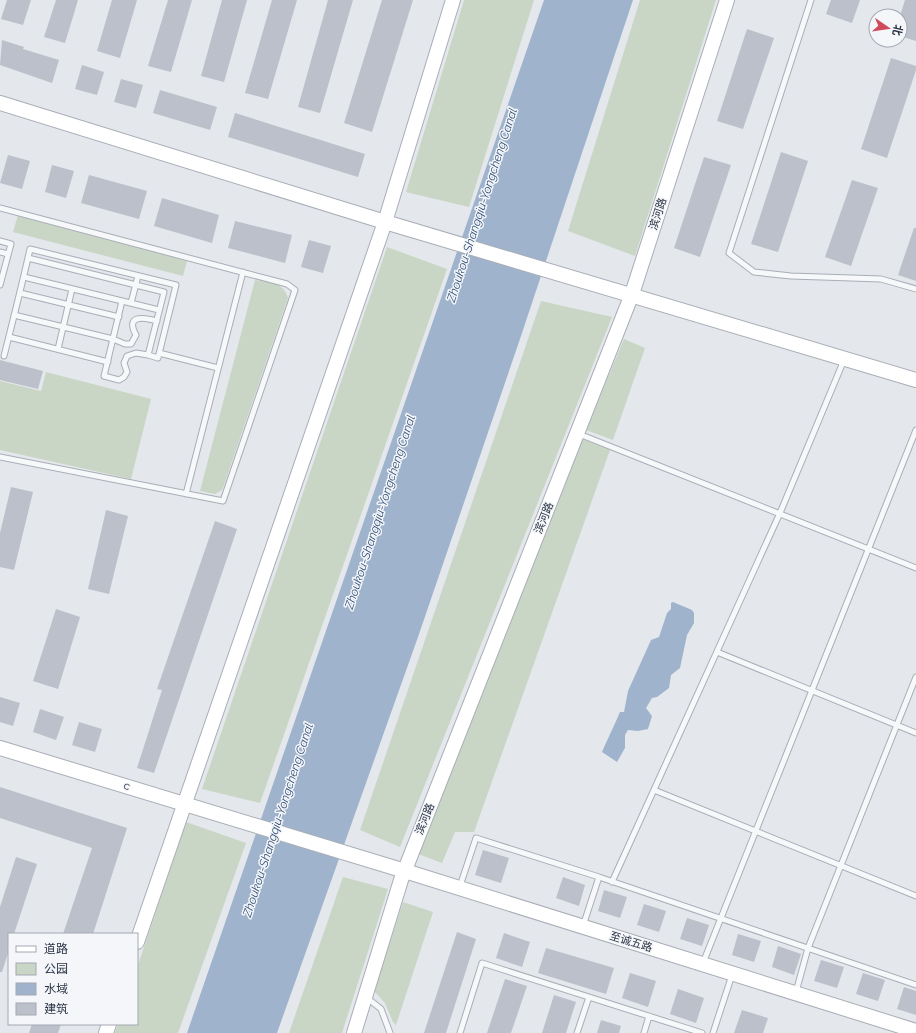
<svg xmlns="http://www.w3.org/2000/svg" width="916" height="1033" viewBox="0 0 916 1033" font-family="Raleway,'Noto Sans SC',sans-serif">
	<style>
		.green { fill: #c9d6c5 }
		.water { fill: #9fb4cc }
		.building { fill: #bbc0ca }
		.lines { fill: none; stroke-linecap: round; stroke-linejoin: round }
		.lane-casing { stroke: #a9aeb7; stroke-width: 7 }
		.secondary-casing { stroke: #a9aeb7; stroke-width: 16 }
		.lane { stroke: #f7f8fa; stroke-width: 5 }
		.secondary { stroke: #fff; stroke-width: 14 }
		.labels { text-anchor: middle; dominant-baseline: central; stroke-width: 3; stroke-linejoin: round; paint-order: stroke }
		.street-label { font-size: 11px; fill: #2b3445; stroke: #f4f6f9 }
		.water-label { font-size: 12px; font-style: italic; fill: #34527a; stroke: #f4f6f9 }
	</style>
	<rect width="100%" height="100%" fill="#e4e7ec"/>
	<path class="green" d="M464,0H534L469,207L406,192Z
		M640,0H716L635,256L568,231Z
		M18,215L187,261L183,276L13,232Z
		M387,247L447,269L260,803L202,789Z
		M255,280C269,283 284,282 288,298L224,485L222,490L215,494L200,491Z
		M541,301L612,317L400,847L360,830Z
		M624,339L645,348L613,440L586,430Z
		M46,372L151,399L131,479L0,450V381L41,391Z
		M582,439L610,450L474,832H455L442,863L418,854Z
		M186,822L246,843L178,1033H115L118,1024H137V968Z
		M343,877L388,889L342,1033H289Z
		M403,902L433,912L396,1025L393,1022L385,1003L374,991Z"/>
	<path class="water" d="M544,0H633L520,339L418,637L277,1033H187Z
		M673,602L692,610L694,613V623L687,635L680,668L671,675L669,688L657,697L652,698L646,708L652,716L648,729L638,731L628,730L625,735V748L617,762L602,752C608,738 614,726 620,712H624L628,691L651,640L659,637L667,613L671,609V603Z"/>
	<path class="building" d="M7,0H31L23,25L1,19Z
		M56,0H78L65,43L44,37Z
		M112,0H137L120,58L97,51Z
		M168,0H192L171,72L148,66Z
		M222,0H247L224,82L201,76Z
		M272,0H297L268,99L245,93Z
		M328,0H353L320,113L298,107Z
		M382,0H413L372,132L344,123Z
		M831,0H860L852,23L826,14Z
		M905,0H916V41L900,36V16Z
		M747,29L774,38L743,129L717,121Z
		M2,40L24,47L23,49L59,60L52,83L0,65Z
		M891,58L916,66V70L887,158L861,149Z
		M82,65L104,72L97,95L75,89Z
		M121,79L143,85L136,108L114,102Z
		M160,90L217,107L210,130L153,113Z
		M235,113L365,154L358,177L228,137Z
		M781,152L808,161L778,252L751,244Z
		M8,155L30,161L22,189L0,183Z
		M704,157L731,165L700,257L674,248Z
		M52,165L74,171L66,198L45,192Z
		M89,175L147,191L139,219L81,203Z
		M852,180L878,188L851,266L825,257Z
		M162,198L219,215L212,243L154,226Z
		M235,221L292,235L285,263L228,248Z
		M914,228H916V281L898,275Z
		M309,240L331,246L323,273L301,267Z
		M0,360L43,371L38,389L0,380Z
		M11,487L33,492L14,570L0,567V533Z
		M106,510L128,516L109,594L88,589Z
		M215,521L237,529L154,773L137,768L162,690L157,689Z
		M56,609L80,617L58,689L33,681Z
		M0,697L20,703L13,726L0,722Z
		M40,709L64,717L56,740L33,732Z
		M79,722L102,729L95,752L72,745Z
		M0,787L127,828L93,934H63L92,848L0,818Z
		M483,850L509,858L501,883L475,875Z
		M16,857L37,864L14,934H9V950L2,972H0V907Z
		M563,877L585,885L579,906L556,898Z
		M604,890L627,897L620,918L598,911Z
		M644,904L666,911L659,932L637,925Z
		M687,918L709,925L702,946L680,939Z
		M457,932L476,939L446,1033H424Z
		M504,933L530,942L522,967L496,958Z
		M738,934L761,941L754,962L732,955Z
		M778,946L801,954L794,975L772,967Z
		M546,948L614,968L606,994L538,973Z
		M821,960L844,967L837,988L814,981Z
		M630,973L656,981L648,1007L622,998Z
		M863,973L885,980L878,1001L856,994Z
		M505,979L527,986L511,1033H487Z
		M904,987L916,991V1015L897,1009Z
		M678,989L704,998L696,1023L670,1014Z
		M554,995L576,1002L566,1033H542Z
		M742,1010L768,1018L763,1033H734Z
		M601,1020L621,1026L619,1033H597Z
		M32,1024H61L58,1033H29Z"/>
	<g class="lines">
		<defs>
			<path id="lane" d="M811,0L729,253L754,272L791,276L881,279L916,289
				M0,208L287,284L295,290L223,501L0,457
				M0,241L11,244L0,285
				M0,252L8,254
				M24,277L159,310
				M20,293L119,317
				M122,301L104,376L119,380L124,377L127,372L124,363L127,356L136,353L148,355
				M131,303L138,276
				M14,315L113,339L125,344H131L136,335C125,315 143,317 157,321
				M9,337L108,362
				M58,349L72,289
				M159,353L218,368
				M4,356C13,320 22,285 30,249L176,285L158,358L148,355L164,292L28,258
				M579,434L916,568
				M186,494L243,272
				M717,652L916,733
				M654,790L916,896
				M612,882L780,513L844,360
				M460,886L476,838L599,877
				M583,926L599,877L916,985
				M703,963L916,430
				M796,992L808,948L916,677
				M366,997L381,1009L390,1033
				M460,1033L482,963L702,1033
				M577,1033L589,997
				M644,1033L649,1016
				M713,1033L732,975"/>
			<path id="secondary" d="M0,103L385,222L916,380
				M0,748L405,871L916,1031
				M137,942L385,222L453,0
				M106,1033L109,1024
				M354,1033L401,880L632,294L727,0"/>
		</defs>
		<use href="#lane" class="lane-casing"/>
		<use href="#secondary" class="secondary-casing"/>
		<use href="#lane" class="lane"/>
		<use href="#secondary" class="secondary"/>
	</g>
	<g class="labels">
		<g class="street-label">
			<text transform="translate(658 214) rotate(-72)">滨河路</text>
			<text transform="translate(544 518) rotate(-68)">滨河路</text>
			<text transform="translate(127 786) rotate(17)">c</text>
			<text transform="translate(425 819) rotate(-68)">滨河路</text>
			<text transform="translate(631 942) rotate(17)">至诚五路</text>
		</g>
		<g class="water-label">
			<text transform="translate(482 205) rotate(-72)">Zhoukou-Shangqiu-Yongcheng Canal</text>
			<text transform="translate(380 512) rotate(-72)">Zhoukou-Shangqiu-Yongcheng Canal</text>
			<text transform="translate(278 820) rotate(-72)">Zhoukou-Shangqiu-Yongcheng Canal</text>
		</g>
	</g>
	<rect x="8" y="933" width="130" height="92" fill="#f4f6f9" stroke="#a4a8b1"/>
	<rect x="16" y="946" width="20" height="6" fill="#ffffff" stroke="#a4a8b1"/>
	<text x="44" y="953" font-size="12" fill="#2b3445">道路</text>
	<rect x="16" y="963" width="20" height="12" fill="#c9d6c5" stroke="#a4a8b1"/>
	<text x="44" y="973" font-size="12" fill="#2b3445">公园</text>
	<rect x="16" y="983" width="20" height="12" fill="#9fb4cc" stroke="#a4a8b1"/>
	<text x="44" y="993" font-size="12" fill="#2b3445">水域</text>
	<rect x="16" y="1003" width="20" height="12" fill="#bbc0ca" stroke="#a4a8b1"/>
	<text x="44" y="1013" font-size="12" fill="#2b3445">建筑</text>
	<g transform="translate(888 28) rotate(103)"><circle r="19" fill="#f4f6f9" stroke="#a4a8b1"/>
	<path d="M0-3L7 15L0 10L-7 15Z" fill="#d1495b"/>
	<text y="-6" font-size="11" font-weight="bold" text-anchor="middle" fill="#2b3445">北</text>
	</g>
</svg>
